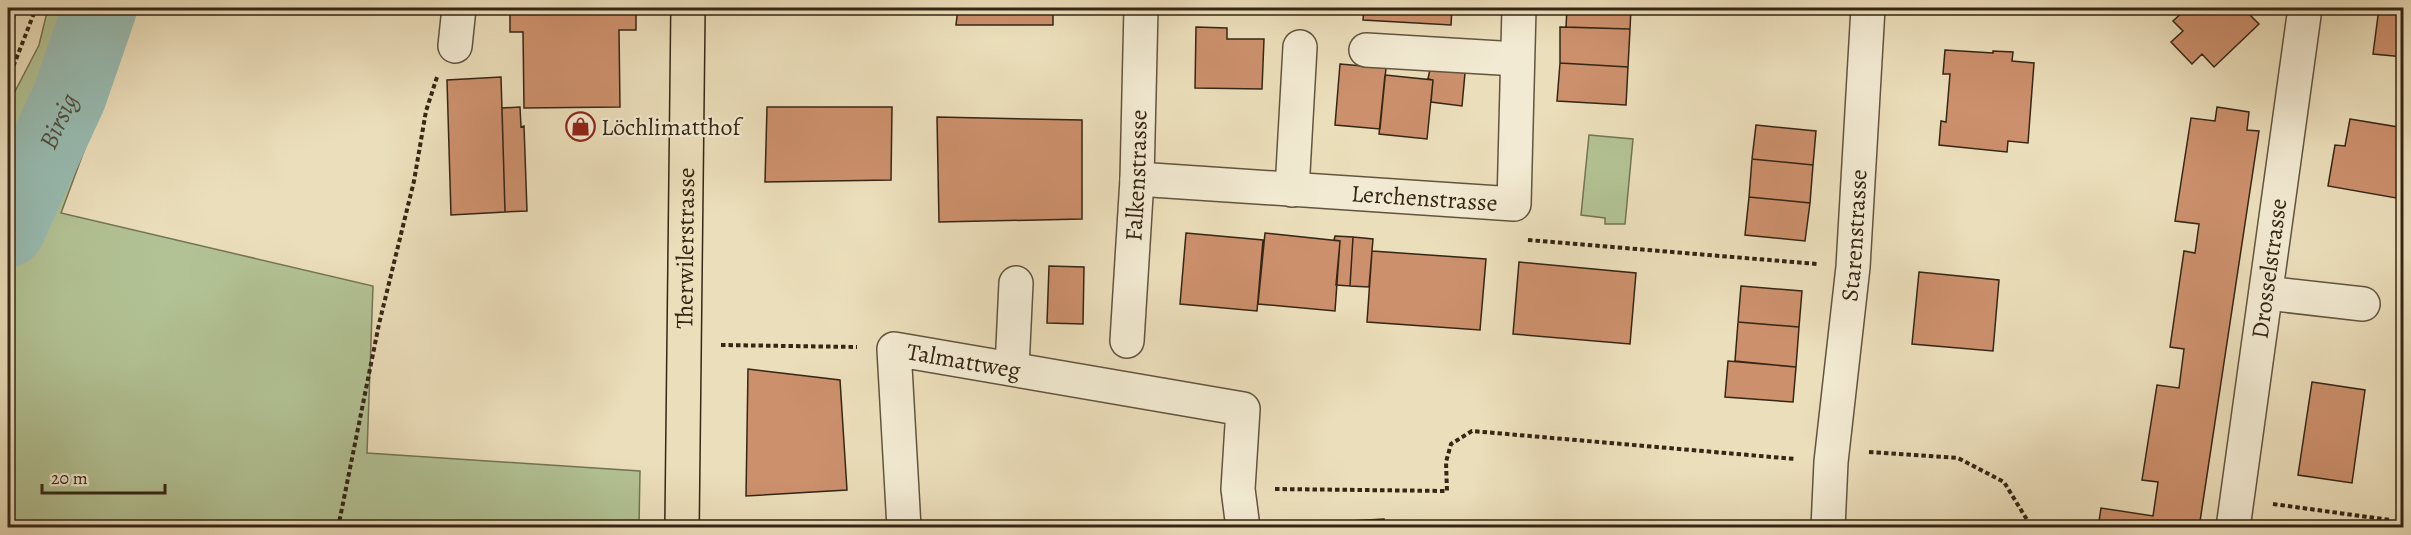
<svg xmlns="http://www.w3.org/2000/svg" width="2411" height="535" viewBox="0 0 2411 535" font-family="Alegreya,serif">
	<style>
		.green { fill: #b2c294; stroke: #747454; stroke-width: 1.5 }
		.lines { fill: none; stroke-linecap: round; stroke-linejoin: round }
		.river { stroke: #98bcb2; stroke-width: 74 }
		.building { fill: #cc906c; stroke: #352615; stroke-width: 1.5 }
		.minor-casing { stroke: #62543e; stroke-width: 36 }
		.major-casing { stroke: #352615; stroke-width: 36 }
		.path { stroke: #352615; stroke-width: 4; stroke-dasharray: 4.5 3; stroke-linecap: butt }
		.minor { stroke: #f2ead2; stroke-width: 33 }
		.major { stroke: #ebdeba; stroke-width: 33 }
		.labels { text-anchor: middle; dominant-baseline: central; stroke-width: 4.5; stroke-linejoin: round; paint-order: stroke }
		.poi-label { font-size: 24px; fill: #352615; stroke: #f2ead2; text-anchor: start }
		.street-label { font-size: 24px; fill: #352615; stroke: #f2ead2 }
		.water-label { font-size: 26px; font-style: italic; fill: #4e4c3c; stroke: #f2ead2 }
	</style>
	<rect width="100%" height="100%" fill="#ebdeba"/>
	<filter id="stains"><feTurbulence type="fractalNoise" baseFrequency=".00333" numOctaves="4"/><feColorMatrix values="0 0 0 0 .2 0 0 0 0 .09 0 0 0 0 .02 0 0 0 .5 -.17"/></filter>
	<radialGradient id="worn" r=".72"><stop offset=".6" stop-color="#630" stop-opacity="0"/><stop offset="1" stop-color="#630" stop-opacity=".3"/></radialGradient>
	<path class="green" d="M8,8H18L8,36Z
		M48,8H137L61,213L373,286L367,453L640,471L639,527H8V105L39,45Z
		M1589,135L1633,139L1625,224H1605V218L1581,215Z"/>
	<g class="lines">
		<path class="river" id="s1" d="M8,230L70,95L100,8"/>
	</g>
	<path class="building" d="M510,8H636V30H619L620,107L524,108L523,32H510Z
		M958,8H1053V25H956Z
		M1364,8H1452L1451,25L1363,20Z
		M1567,8H1631L1630,29L1566,27Z
		M2187,8H2254L2248,13L2259,24L2214,67L2202,54L2192,64L2171,42L2183,31L2173,21Z
		M2379,8H2404V57L2373,54Z
		M1196,27L1227,28V39H1264L1262,89L1195,88Z
		M1560,27L1630,29L1628,67L1560,63Z
		M1945,50L1993,53V51L2013,52L2012,61L2034,63L2028,143L2008,141L2007,152L1939,145L1941,121L1946,122L1950,74H1943Z
		M1560,63L1628,67L1626,105L1557,101Z
		M1340,64L1386,68L1380,129L1335,125Z
		M1430,69L1465,73L1462,106L1431,102L1433,80L1428,79Z
		M1385,75L1433,80L1427,139L1379,134Z
		M501,77L505,212L451,215L447,80Z
		M520,107L521,127L524,126L527,211L505,212L502,108Z
		M767,107H892L891,180L765,182Z
		M2217,107L2249,112L2247,130L2259,131L2199,528H2098L2101,508L2153,516L2158,482L2142,480L2157,385L2179,388L2184,349L2170,347L2184,251L2195,253L2199,224L2175,221L2191,118L2215,121Z
		M937,117L1082,120V219L939,222Z
		M2350,119L2404,128V158L2396,198L2328,186L2335,145L2345,146Z
		M1756,125L1816,131L1813,165L1752,159Z
		M1752,159L1813,165L1810,203L1749,197Z
		M1749,197L1810,203L1805,241L1745,235Z
		M1186,233L1263,240L1257,311L1180,304Z
		M1265,233L1340,241L1335,311L1258,304Z
		M1335,236L1353,237L1350,286L1336,285L1340,241L1334,240Z
		M1353,237L1373,239L1369,287L1350,286Z
		M1372,251L1486,259L1480,330L1367,322Z
		M1519,262L1636,273L1630,344L1513,334Z
		M1049,266L1084,267L1083,324L1047,323Z
		M1919,272L1999,280L1993,351L1912,344Z
		M1741,286L1802,291L1799,327L1738,322Z
		M1738,322L1799,327L1796,367L1735,361Z
		M1728,361L1796,367L1793,402L1725,397Z
		M748,369L840,380L847,490L746,496Z
		M2312,382L2365,390L2352,483L2298,475Z
		M1384,519L1385,528H1278V525Z"/>
	<g class="lines">
		<defs>
			<g id="minor">
				<path d="M455,46L459,8"/>
				<path d="M1366,50L1517,59"/>
				<path id="s2" d="M1137,179L1514,204L1519,8"/>
				<path d="M1292,190L1300,47"/>
				<path d="M2266,293L2363,304"/>
				<path id="s3" d="M1127,341L1137,179L1141,8"/>
				<path d="M1012,368L1016,283"/>
				<path id="s4" d="M904,528L894,349L1243,409L1238,489L1243,528"/>
				<path id="s5" d="M1828,528L1831,462L1853,267L1868,8"/>
				<path id="s6" d="M2233,528L2305,8"/>
			</g>
			<g id="major">
				<path id="s7" d="M682,528L688,8"/>
			</g>
		</defs>
		<use href="#minor" class="minor-casing"/>
		<use href="#major" class="major-casing"/>
		<path class="path" d="M8,80L36,8
			M1528,240L1817,264
			M721,345L857,347
			M1869,452L1958,458L2004,482L2032,528
			M1275,489L1447,491L1446,462L1451,444L1472,431L1795,459
			M2273,504L2390,520
			M338,528L379,324L414,181L426,111L437,77"/>
		<use href="#minor" class="minor"/>
		<use href="#major" class="major"/>
	</g>
	<defs>
		<symbol id="shop-ring" viewBox="-11 -11 22 22"><circle r="9.5" fill="#f2ead2" stroke="#8f2418" stroke-width="1.5"/><path d="M-5-2.5h2.3a2.7 3.5 0 0 1 5.4 0H5L5.5 6h-11ZM-1.5-2.5h3a1.5 2.3 0 0 0-3 0Z" fill="#8f2418"/></symbol>
	</defs>
	<g fill-rule="evenodd">
		<use href="#shop-ring" x="564" y="110" width="33" height="33"/>
	</g>
	<g class="labels">
		<g class="poi-label">
			<text x="601" y="127">Löchlimatthof</text>
		</g>
		<g class="street-label">
			<text stroke="none"><textPath href="#s3" startOffset="166">Falkenstrasse</textPath></text>
			<text stroke="none"><textPath href="#s2" startOffset="288">Lerchenstrasse</textPath></text>
			<text stroke="none"><textPath href="#s5" startOffset="294">Starenstrasse</textPath></text>
			<text stroke="none"><textPath href="#s7" startOffset="280">Therwilerstrasse</textPath></text>
			<text stroke="none"><textPath href="#s6" startOffset="262">Drosselstrasse</textPath></text>
			<text stroke="none"><textPath href="#s4" startOffset="250">Talmattweg</textPath></text>
		</g>
		<g class="water-label">
			<text stroke="none"><textPath href="#s1" startOffset="120">Birsig</textPath></text>
		</g>
	</g>
	<rect width="2411" height="535" fill="none" stroke="#ebdeba" stroke-width="30"/>
	<rect x="9" y="9" width="2393" height="517" fill="none" stroke="#352615" stroke-width="3"/>
	<rect x="15" y="15" width="2381" height="505" fill="none" stroke="#352615" stroke-width="1.5"/>
	<path d="M42 484v9h123v-9" fill="none" stroke="#352615" stroke-width="3"/>
	<text x="51" y="484" font-size="18" fill="#352615" stroke="#f2ead2" stroke-width="4.5" paint-order="stroke">20 m</text>
	<rect width="100%" height="100%" filter="url(#stains)"/>
	<rect width="100%" height="100%" fill="url(#worn)"/>
</svg>
